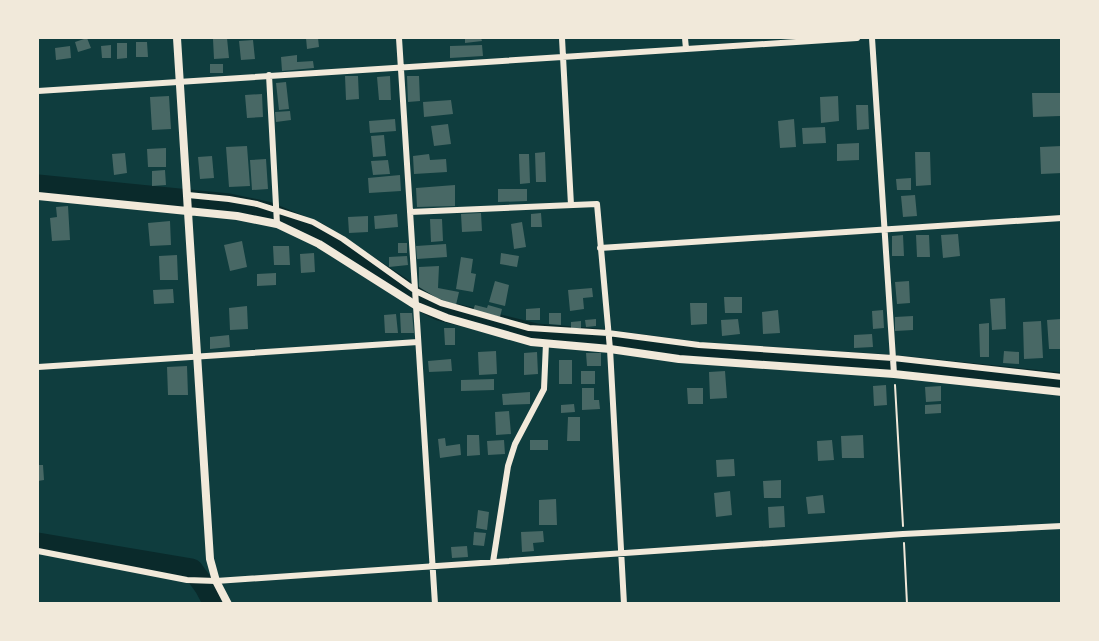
<svg xmlns="http://www.w3.org/2000/svg" width="1099" height="641" viewBox="0 0 1099 641" font-family="'Roboto Condensed',sans-serif">
	<style>
		.lines { fill: none; stroke-linecap: round; stroke-linejoin: round }
		.river { stroke: #0a2a2b; stroke-width: 21 }
		.building { fill: #486865 }
		.path { stroke: #f1e9da; stroke-width: 2 }
		.minor { stroke: #f1e9da; stroke-width: 6 }
		.tertiary { stroke: #f1e9da; stroke-width: 8 }
	</style>
	<rect width="100%" height="100%" fill="#0f3d3e"/>
	<g class="lines">
		<path class="river" d="M38,185L229,204L267,212L318,233L420,300L439,310L536,334L598,339L701,353L889,365L1062,383
			M38,543L192,569L205,587L214,604"/>
	</g>
	<path class="building" d="M87,38L91,48L78,52L75,42Z
		M227,38L229,58L214,59L213,39Z
		M306,38H318L319,47L307,49Z
		M465,38H481L482,41L465,43Z
		M253,40L255,59L241,60L239,41Z
		M136,42H147L148,57H136Z
		M117,43H127V58L117,59Z
		M111,45V58H102L101,46Z
		M482,45L483,56L450,58V46Z
		M70,46L71,58L56,60L55,48Z
		M297,55V62L313,61L314,68L282,71L281,57Z
		M210,64H223V73H210Z
		M345,76H358L359,99L346,100Z
		M390,76L391,100H379L377,77Z
		M407,76H419L420,101L408,102Z
		M286,82L289,109L279,110L276,83Z
		M1032,93H1060V116L1033,117Z
		M262,94L263,117L247,118L245,95Z
		M169,96L171,129L152,130L150,97Z
		M838,96L839,121L821,123L820,97Z
		M451,100L453,114L424,117L423,102Z
		M856,105H868L869,129L857,130Z
		M290,111L291,120L276,122L275,112Z
		M395,119L396,131L370,133L369,121Z
		M794,119L796,147L780,148L778,121Z
		M448,124L451,144L434,146L431,126Z
		M825,127L826,143L803,144L802,128Z
		M384,135L386,156L373,157L371,136Z
		M859,143V160L837,161V144Z
		M247,146L250,186L229,187L226,147Z
		M1062,146V173L1041,174L1040,147Z
		M166,148V167H148L147,149Z
		M545,152L546,182H536L535,153Z
		M915,152H930L931,185L916,186Z
		M125,153L127,173L114,175L112,154Z
		M429,154L430,160L446,159L447,172L414,174L413,156Z
		M519,154H529L530,183L520,184Z
		M212,156L214,178L200,179L198,157Z
		M266,159L268,189L252,190L250,160Z
		M388,160L390,174L373,175L371,161Z
		M165,170L166,185L152,186V171Z
		M400,175L401,191L369,193L368,178Z
		M911,178V190H897L896,179Z
		M455,185V206L417,207L416,188Z
		M498,189H527V201L498,202Z
		M915,195L917,216L903,217L901,196Z
		M68,206L70,240L52,241L50,218L57,217L56,207Z
		M481,213L482,231L462,232L461,214Z
		M541,213L542,227H531V214Z
		M397,214L398,227L375,229L374,216Z
		M368,216V232L349,233L348,217Z
		M430,219H442L443,241L431,242Z
		M170,221L171,245L150,246L148,223Z
		M522,222L526,247L514,249L511,224Z
		M958,234L960,256L943,258L941,235Z
		M903,235L904,256H892V236Z
		M916,235H929L930,257H917Z
		M242,241L247,267L230,271L224,245Z
		M398,243H407V253H398Z
		M446,244L447,257L417,259L416,246Z
		M273,246H289L290,265H274Z
		M314,253L315,272L301,273L300,254Z
		M501,253L519,256L517,267L500,264Z
		M177,255L178,280H160L159,256Z
		M407,256L408,265L389,267V257Z
		M461,257L473,259L471,273L476,274L473,292L456,289Z
		M439,266L438,288L459,292L456,305L437,298L419,287V267Z
		M276,273V285L257,286V274Z
		M495,281L509,285L505,306L489,302Z
		M909,281L910,303L897,304L895,282Z
		M592,288L593,297L583,298L584,309L570,311L568,290Z
		M173,289L174,303L154,304L153,290Z
		M724,297H742V313H725Z
		M1005,298L1006,329L992,330L990,299Z
		M690,303H707V324L691,325Z
		M475,305L487,308L488,305L502,309L500,317L473,310Z
		M247,306L248,329L230,330L229,308Z
		M540,308V320H526V309Z
		M778,310L780,333L763,334L762,312Z
		M883,310L884,328L873,329L872,311Z
		M400,313H412L414,333H401Z
		M549,313H561V325L549,324Z
		M396,314L398,333H385L384,315Z
		M913,316V330L895,331V317Z
		M596,319V326L586,327L585,320Z
		M738,319L740,334L722,336L721,320Z
		M1061,319L1062,349H1049L1047,320Z
		M581,321V328H571V322Z
		M1041,321L1043,358L1024,359L1023,322Z
		M989,323V357H980L979,324Z
		M444,328H455V345H445Z
		M872,334L873,347L854,348V335Z
		M229,335L230,347L210,349V337Z
		M496,351L497,374L479,375L478,352Z
		M1004,351L1019,352V364L1003,363Z
		M537,352L538,374L524,375V353Z
		M586,353H601V366H587Z
		M451,359L452,371L429,372L428,361Z
		M559,360H572V384H559Z
		M187,366L188,395H168L167,367Z
		M581,371H595V384H581Z
		M725,371L727,398L710,399L709,372Z
		M494,379V390L461,391V380Z
		M886,385L887,405L874,406L873,386Z
		M941,386V401L926,402L925,387Z
		M582,388H594V400H599L600,409L582,410Z
		M687,388H703V404H688Z
		M530,392V404L503,405L502,394Z
		M574,404L575,412L561,413V405Z
		M941,404V413L925,414V405Z
		M509,411L511,434L496,435L495,412Z
		M568,417H580V441H567Z
		M467,435H479L480,455L467,456Z
		M863,435L864,458H842L841,436Z
		M445,438L446,446L460,444L461,455L440,458L438,439Z
		M504,440L505,454L488,455L487,441Z
		M530,440H548V450H530Z
		M832,440L834,460L818,461L817,441Z
		M734,459L735,476L717,477L716,460Z
		M38,465H43L44,480L38,481Z
		M781,480V498H764L763,481Z
		M730,491L732,515L716,517L714,493Z
		M823,495L825,513L808,514L806,497Z
		M556,499L557,525H539V500Z
		M784,506L785,527L769,528L768,507Z
		M478,510L489,512L487,530L476,528Z
		M543,531L544,542L533,543L534,551L522,552L521,532Z
		M474,532L486,533L484,546L473,545Z
		M467,546L468,557L452,558L451,547Z"/>
	<g class="lines">
		<path class="path" d="M895,385L903,526
			M904,543L907,604"/>
		<path class="minor" d="M399,38L435,604
			M562,38L571,205
			M685,38L686,49
			M872,38L894,374
			M269,75L277,224
			M38,91L857,38
			M188,195L229,199L257,204L313,222L343,239L416,291L441,303L529,328L608,333L699,345L893,358L1062,377
			M410,212L597,204L610,349L624,604
			M600,248L1062,218
			M38,367L418,342
			M38,551L187,580L216,581L903,534L1062,526
			M493,562L508,466L515,444L544,389L546,343"/>
		<path class="tertiary" d="M177,38L210,559L216,581L228,604
			M38,196L237,216L277,224L319,244L417,306L447,318L531,342L610,349L679,359L894,374L1062,392"/>
	</g>
	<rect width="1099" height="641" fill="none" stroke="#f1e9da" stroke-width="78"/>
</svg>
